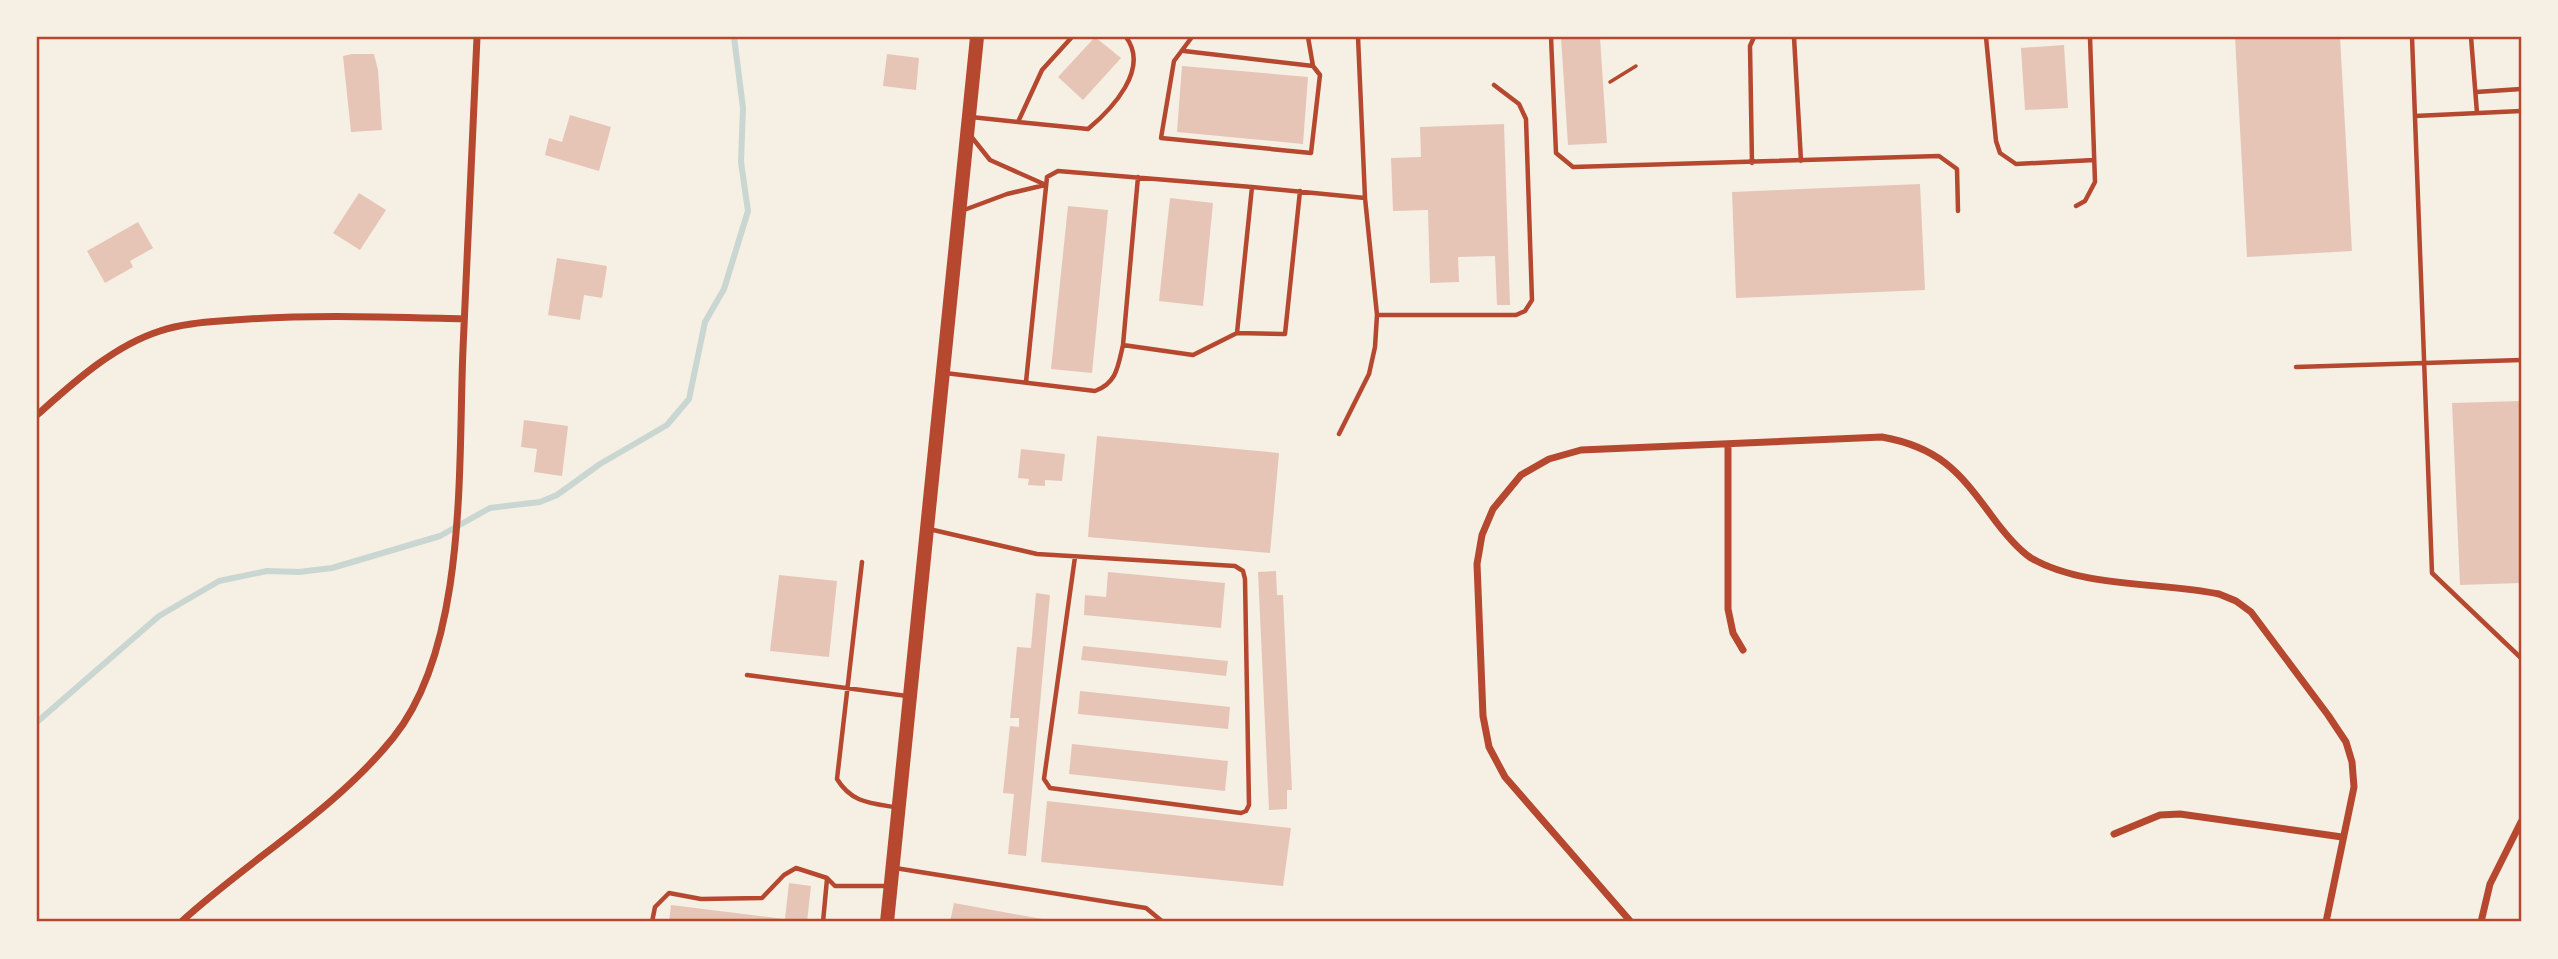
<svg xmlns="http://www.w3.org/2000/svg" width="2558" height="959" viewBox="0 0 2558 959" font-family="'Source Serif 4',serif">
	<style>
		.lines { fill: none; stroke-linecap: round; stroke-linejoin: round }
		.stream { stroke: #c9d6d2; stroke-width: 6 }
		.building { fill: #e6c5b7 }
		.path { stroke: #b5482f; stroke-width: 3.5 }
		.service { stroke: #b5482f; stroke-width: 4.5 }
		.minor { stroke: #b5482f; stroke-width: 7 }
		.primary { stroke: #b5482f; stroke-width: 14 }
		.neatline { fill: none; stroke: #b5482f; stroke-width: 2.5 }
	</style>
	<rect width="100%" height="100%" fill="#f6efe4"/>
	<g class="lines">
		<path class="stream" d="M37,722L159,616L219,581L267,571L299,572L332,568L440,536L490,508L540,502L557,495L600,464L667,425L689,399L705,322L724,289L748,211L741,162L743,108L734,37"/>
	</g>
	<path class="building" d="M1095,37L1121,58L1083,100L1058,77Z
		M1561,37H1600L1607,143L1568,145Z
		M2235,37H2340L2352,251L2247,257Z
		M2064,45L2068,108L2025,110L2021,48Z
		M352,54H374L378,70L382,130L351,132L343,56Z
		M887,54L919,58L916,90L883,86Z
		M1182,66L1308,77L1303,144L1177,132Z
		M570,115L611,127L599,171L545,155L549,138L562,142Z
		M1504,124L1510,305H1497L1495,256L1458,257L1459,282L1430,283L1428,210L1393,211L1391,158L1421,157L1420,127Z
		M1920,184L1925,290L1736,298L1732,192Z
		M359,193L386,210L360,250L333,233Z
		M1170,198L1213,203L1203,306L1159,301Z
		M1068,206L1108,210L1092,373L1051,369Z
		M138,222L153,248L130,261L133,267L105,283L87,251Z
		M557,258L607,266L602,298L584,295L580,320L548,315Z
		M2521,401V583L2460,585L2452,403Z
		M524,420L568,426L562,476L534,472L537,449L521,447Z
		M1097,436L1279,453L1270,553L1088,537Z
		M1021,449L1065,454L1062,481L1045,480V486L1028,485L1029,479L1018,478Z
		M1276,571L1277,595H1283L1292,790H1287V809L1269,810L1258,572Z
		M1108,572L1225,583L1221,628L1084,615L1085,595L1106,597Z
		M779,575L837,581L829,657L770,651Z
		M1036,593L1050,595L1026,856L1008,854L1014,794L1003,793L1010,726L1019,727V718H1010L1017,647L1031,648Z
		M1083,646L1228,661L1226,676L1081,660Z
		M1080,691L1230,707L1228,729L1078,714Z
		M1072,744L1228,761L1225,791L1069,774Z
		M1047,801L1291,828L1283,886L1041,862Z
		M789,883L811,886L807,922H669L671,905L785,919Z
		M954,903L1053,921V922H950Z"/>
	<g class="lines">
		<path class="path" d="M1610,82L1636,66"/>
		<path class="service" d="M1072,37L1042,70L1018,122L1088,129C1112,109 1150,69 1126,37
			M1192,37L1174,61L1161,138L1311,153L1320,75L1313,66L1308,37
			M1551,37L1556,153L1573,167L1939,156L1957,169L1958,211
			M1794,37L1801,161
			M1986,37L1996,141L2000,153L2016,164L2094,160
			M2412,37L2432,573L2521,658
			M2471,37L2477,113
			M1184,51L1313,66
			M2476,92L2521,89
			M2415,116L2521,111
			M971,117L1018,122
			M970,135L990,160L1046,185
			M1752,163L1750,46L1754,37
			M2076,206L2085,201L2095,182L2090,37
			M964,210L1007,194L1045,185
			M1377,315H1516L1525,311L1532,300L1526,119L1519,104L1494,85
			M1237,333L1285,334L1300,191
			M1123,345L1138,177
			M2296,367L2521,360
			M945,373L1095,391C1117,383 1118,366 1123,345L1193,355L1237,333L1252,187L1365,198
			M1026,382L1047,177L1058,171L1252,187
			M1339,434L1369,374L1375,347L1377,315L1365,198L1358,37
			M929,529L1037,554L1235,566L1243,571L1245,579L1249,805L1246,811L1241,813L1050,788L1044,779L1075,557
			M862,562L837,779C851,802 869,803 894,807
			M747,675L907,696
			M895,868L1146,908L1163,922
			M652,922L655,907L669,893L701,899L762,898L784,875L796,868L827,878L835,886H889
			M823,922L827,879"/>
		<path class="minor" d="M37,415C73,383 113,346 160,331C183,323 210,322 234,320C311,314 387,317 464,319
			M1728,444V609L1733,633L1743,650
			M2114,834L2160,815L2180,814L2342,837
			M181,922C250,859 334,811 393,738C468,645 458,465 463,349C468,245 472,141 477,37
			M1631,922L1505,777L1489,747L1483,716L1477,564L1482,535L1493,509L1521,475L1549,459L1581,450L1882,437C1938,447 1959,471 1991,515C2002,530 2016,548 2031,558C2082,588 2161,582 2219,594L2236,601L2251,612L2328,715L2346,742L2352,762L2354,787L2326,922
			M2481,922L2490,884L2521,822"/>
		<path class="primary" d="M887,922L977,37"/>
	</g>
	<rect width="2558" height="959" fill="none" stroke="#f6efe4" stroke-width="77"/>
	<rect x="38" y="38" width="2482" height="882" class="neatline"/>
</svg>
